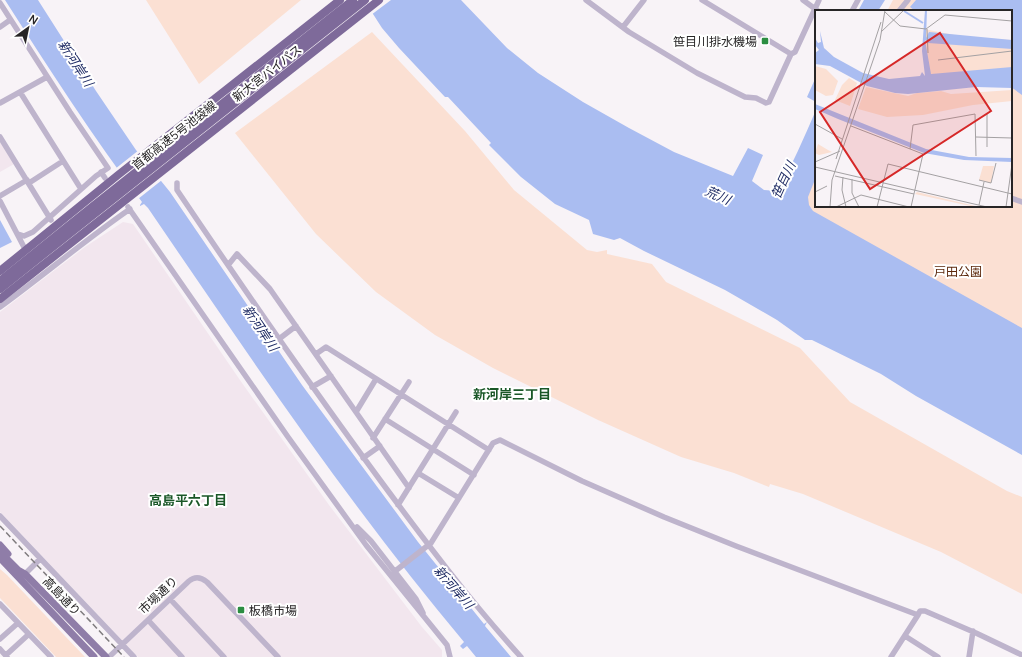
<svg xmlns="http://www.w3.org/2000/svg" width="1022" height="657" viewBox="0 0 1022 657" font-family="Manrope,'Noto Sans JP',sans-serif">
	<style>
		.built { fill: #f2e6ee }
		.green { fill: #fbe0d3 }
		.water { fill: #aabdf1 }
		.pier { fill: #f8f3f7 }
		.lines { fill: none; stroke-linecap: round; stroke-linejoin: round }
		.minor { stroke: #beb4cc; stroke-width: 5.5 }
		.major { stroke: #8f7da8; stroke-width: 7 }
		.highway { stroke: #7e6a9a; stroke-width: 8 }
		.rail { stroke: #7f7c7e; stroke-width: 1.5; stroke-dasharray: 6 3; stroke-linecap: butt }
		.highway-bridge { stroke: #7e6a9a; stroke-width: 8 }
		.poi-dot { fill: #2b8d41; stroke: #fff; stroke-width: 1.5 }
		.labels { text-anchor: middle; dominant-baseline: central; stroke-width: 4; stroke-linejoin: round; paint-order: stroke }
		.poi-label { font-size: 12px; fill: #272526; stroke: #fff; text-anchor: end }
		.street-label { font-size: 12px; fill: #272526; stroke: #fff }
		.park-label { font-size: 12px; fill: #5b270b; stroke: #fff }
		.water-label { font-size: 13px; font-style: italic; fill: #17245f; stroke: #fff }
		.neighbourhood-label { font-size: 13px; font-weight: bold; fill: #1a5727; stroke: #fff }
		.inset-river { fill: none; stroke: #aabdf1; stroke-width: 2 }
		.inset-road { fill: none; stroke: #a4a1a3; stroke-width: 1 }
		.view { fill: #d62828; fill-opacity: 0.15; stroke: #d62828; stroke-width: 2 }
		.inset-edge { fill: none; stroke: #272526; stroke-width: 2 }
	</style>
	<rect width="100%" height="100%" fill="#f8f3f7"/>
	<path class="built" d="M0,142L14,164L0,172Z
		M123,222L133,224L242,383L329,505L422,627L442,650V657H138L0,512V312L85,247Z"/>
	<path class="green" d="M146,0H301L199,84Z
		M893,0H1022V384L772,233L816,149V206H1011V11H887Z
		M372,32L465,131L514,190L587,250L597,252L607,250V254L652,264L666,282L800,348L850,402L1007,491L1022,497V594L941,552L803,494L770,484L769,487L734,473L681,457L598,420L493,368L435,335L376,292L316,234L235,133Z
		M0,569L7,575L85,657H56L0,598Z"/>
	<path class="water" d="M5,0H38L96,91L136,150L170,192L302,385L418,542L484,624L487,622L485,626L511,657H476L467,646L463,649L460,646L464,642C349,505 249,356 148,208L144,204L140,206V205L142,202C93,137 49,69 5,0Z
		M364,0H461L507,48L538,73L583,102L629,128L674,152L733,176L748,148L763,155L752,181L764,190L778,191C792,165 804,138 816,110V177L808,197L809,205L813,211L1022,328V455L916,396L881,374L812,340H805L777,320L725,290L644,251L620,238L614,240L593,234L589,220L555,204L521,177L489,145L491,143L448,97H445L399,48L382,28Z
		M864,0H885L878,11H858Z
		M916,0H1022V95L1011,87V11H915L910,7Z
		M815,79H816V102L807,97Z
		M0,220L12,242L0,248Z"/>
	<path class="pier" d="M362,0H391L371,15Z
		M139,150L162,180L138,199L115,169Z"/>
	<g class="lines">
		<path class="minor" d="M586,0L629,32L697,73L745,97L756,98L766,103L769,102L791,54L795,52L819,0
			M702,0L791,54
			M803,0L818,11
			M0,3L70,112L108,168L96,176L33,232L24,236L18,234
			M852,11L858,0
			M899,11L908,0
			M0,27L10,20
			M623,27L644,0
			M20,92L81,189
			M0,103L47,77
			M0,137L51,220
			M101,172L105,178
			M29,183L63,161
			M177,183V190C243,288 310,385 380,480C425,541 470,601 521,657
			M0,196L27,180
			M1011,198L1022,202
			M0,201L25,249
			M128,207L288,437L366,545L447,645L450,657
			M229,264L237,254L270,289L409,488
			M0,307C44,275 85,240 130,209
			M279,339L296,326
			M316,354L326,347L489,450
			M312,387L331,376
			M356,412L376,379
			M385,419L474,475
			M373,438L409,382
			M363,458L380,446
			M418,473L459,498
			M398,505L456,412
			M0,516L134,657
			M357,527L371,541L416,599L423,613
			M394,572L431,543L493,443L500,440L582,481L664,517L736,546L918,615L891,657
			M23,576L40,559
			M170,599L224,657
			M0,604L51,657
			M918,615L920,611H925L976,633L1022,655
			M148,620L182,657
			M905,636L938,657
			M0,639L18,623
			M0,649L7,657
			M6,655L29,634
			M109,657L189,581C195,576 201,577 207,582L278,657
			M969,657L973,631"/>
		<path class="major" d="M0,545L8,554
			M0,552L18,570L25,574L106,657
			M0,558L94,657"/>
		<path class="highway" d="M0,271L118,175L340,0
			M0,299L379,0"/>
		<path class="rail" d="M0,526L124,657"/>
		<path class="highway-bridge" d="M0,281L93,206L353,0
			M0,289L98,211L365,0"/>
	</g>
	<g class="poi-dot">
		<rect x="761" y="37" width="8" height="8" rx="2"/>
		<rect x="237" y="606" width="8" height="8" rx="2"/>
	</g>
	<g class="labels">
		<g class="poi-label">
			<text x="757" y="41">笹目川排水機場</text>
			<text x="249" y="610" text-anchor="start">板橋市場</text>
		</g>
		<g class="street-label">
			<text transform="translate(267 73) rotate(-38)">新大宮バイパス</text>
			<text transform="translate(174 135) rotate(-38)">首都高速5号池袋線</text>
			<text transform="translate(158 595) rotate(-43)">市場通り</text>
			<text transform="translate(62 596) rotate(46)">高島通り</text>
		</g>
		<g class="park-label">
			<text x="958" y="271">戸田公園</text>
		</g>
		<g class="water-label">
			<text transform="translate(76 63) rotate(57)">新河岸川</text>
			<text transform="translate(783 180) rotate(-65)">笹目川</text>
			<text transform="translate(718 195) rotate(24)">荒川</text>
			<text transform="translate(261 328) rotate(56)">新河岸川</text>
			<text transform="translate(454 587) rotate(49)">新河岸川</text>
		</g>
		<g class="neighbourhood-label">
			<text x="512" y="394">新河岸三丁目</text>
			<text x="188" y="500">高島平六丁目</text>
		</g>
	</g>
	<g transform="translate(815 10)">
		<rect width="197" height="197" fill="#f8f3f7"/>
		<path d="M109,19L149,27L197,30V67L114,70ZM0,56L11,59L23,71L18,85L11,86L0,80ZM34,68L42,73L35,96L20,90L27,75ZM51,77L93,86L102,83L126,81L136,84L197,80V91L158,95L108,105L72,107L43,99ZM3,134L13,140L11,143L13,140L17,142L4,145L0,143ZM168,156H179L176,173L164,170ZM102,182L160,196V197L100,184Z" fill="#fbe0d3"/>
		<path d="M110,0H112L111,28L114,22L197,30V39L113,33L110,30L116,64L197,57V78L161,77L93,84L80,83L52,76L15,56L0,54V43L4,40L0,35V28L3,33L6,32L5,21L9,38L19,47L48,63L74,69L105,66L107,62L110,66L107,41H102H107ZM0,94L111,139L154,147L197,148V152L149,150L109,143L23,109L0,99Z" fill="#aabdf1"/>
		<path class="inset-river" d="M89,1L108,13"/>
		<path class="inset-road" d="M70,2L85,16L111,19L130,5L197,11M112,19L113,43M66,22L89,0M123,50L197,41M172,104V137M0,114L27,129M36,116L108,144L96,197M161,127L197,128M95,139L98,115L160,104L161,146M21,149L66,12M0,152L25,141M0,157L172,197M20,166L99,184M28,167L27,180L31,197M37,169V183L44,197M164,170L176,173L181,153M0,182L12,176M164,195L169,172M15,197L17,170L65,30L70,0M21,197L46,185L94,197M62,197L73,154L197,184M191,197L197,154"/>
		<path class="view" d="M125,23L176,101L55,179L5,102Z"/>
		<rect width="197" height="197" class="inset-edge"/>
	</g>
	<g transform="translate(28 28) rotate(33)" stroke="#ffffff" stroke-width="3" paint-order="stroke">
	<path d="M0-3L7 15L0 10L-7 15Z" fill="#272526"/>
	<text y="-6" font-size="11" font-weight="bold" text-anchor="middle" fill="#272526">N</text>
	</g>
</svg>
